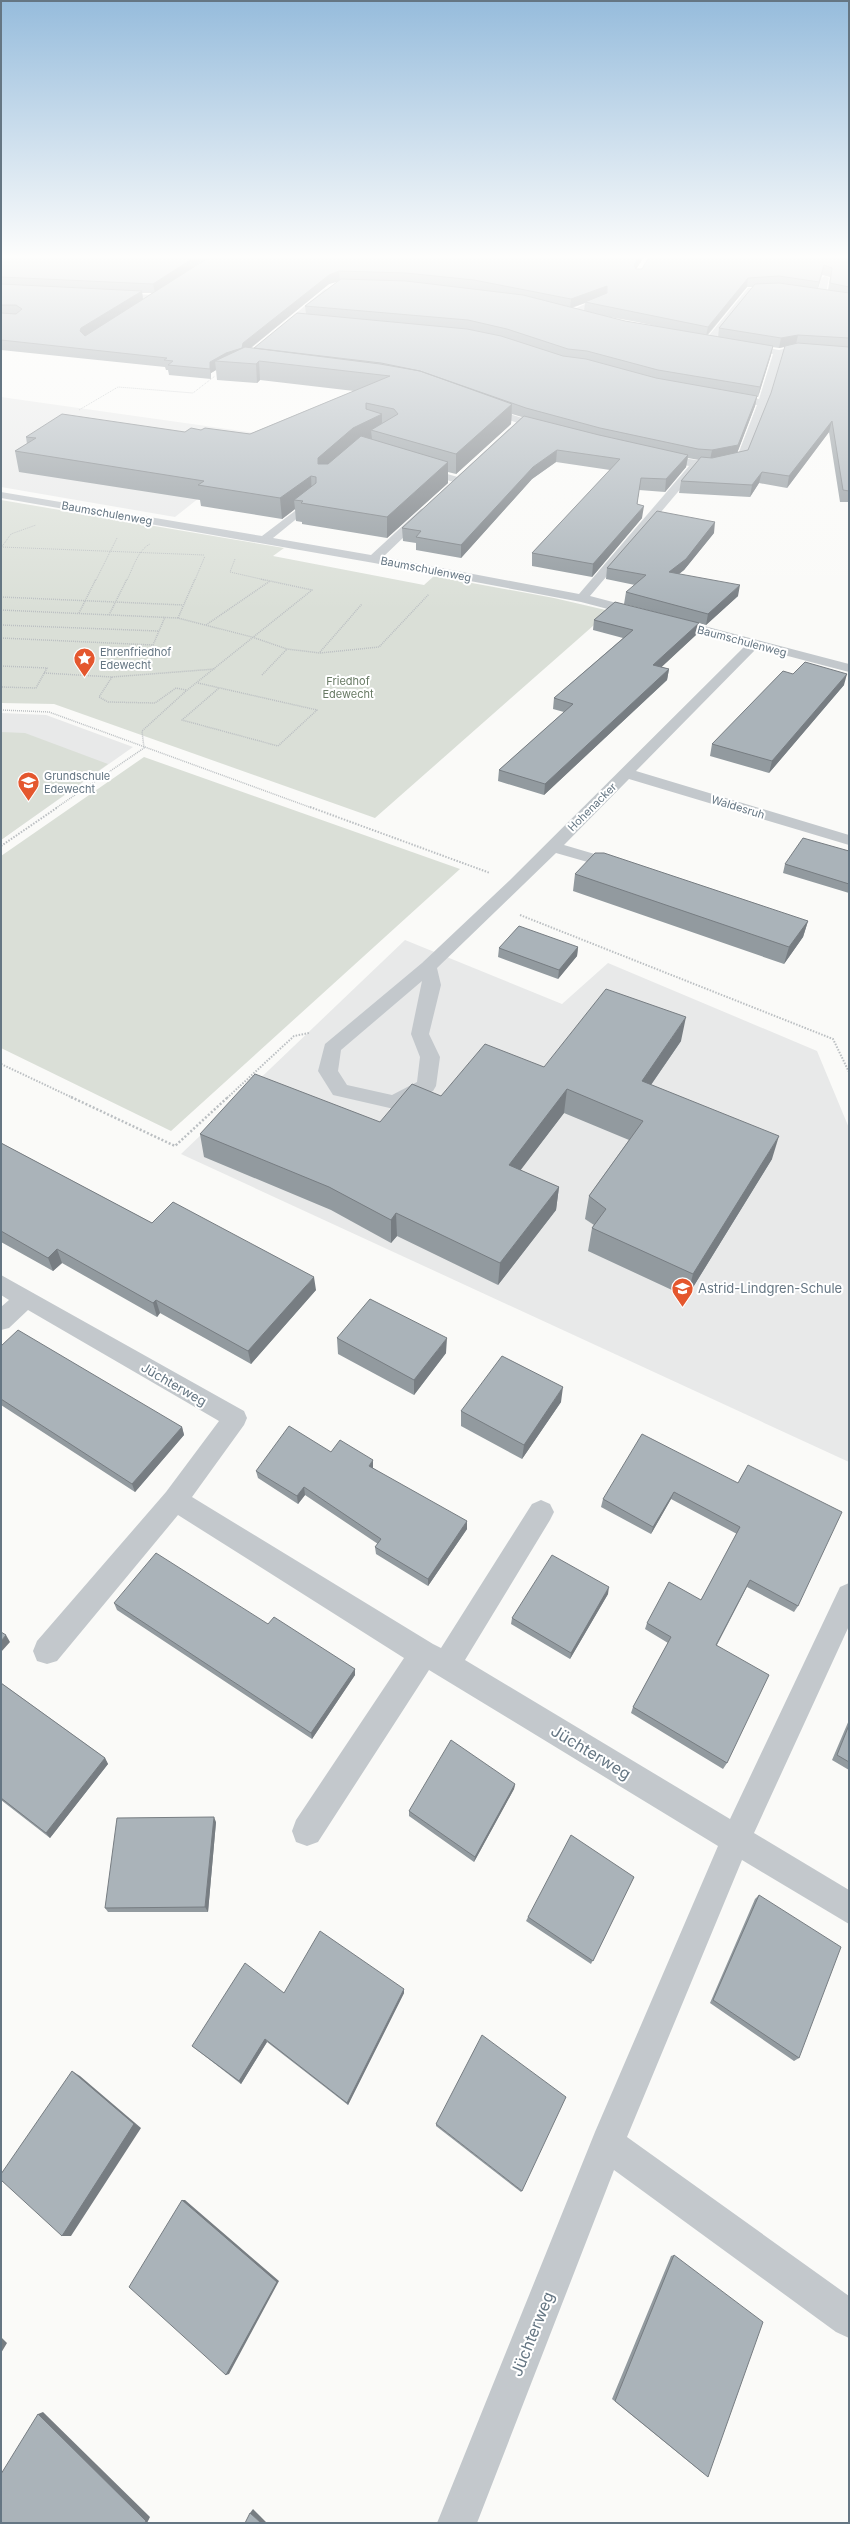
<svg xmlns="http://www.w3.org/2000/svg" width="850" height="2524" viewBox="0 0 850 2524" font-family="Inter,sans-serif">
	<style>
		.built { fill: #e8e9e9 }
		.green { fill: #dadfd7 }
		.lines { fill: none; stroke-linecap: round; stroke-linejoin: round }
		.path-far3 { stroke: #bbbfc2; stroke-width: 1; stroke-dasharray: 1 1; stroke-linecap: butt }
		.path-far2 { stroke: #bbbfc2; stroke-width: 1.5; stroke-dasharray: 1 1; stroke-linecap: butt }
		.path-far1 { stroke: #bbbfc2; stroke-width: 2; stroke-dasharray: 1.5 1.5; stroke-linecap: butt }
		.path { stroke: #bbbfc2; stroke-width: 2.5; stroke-dasharray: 2 2; stroke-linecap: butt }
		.minor { fill: #c3c8cc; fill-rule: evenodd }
		.wall { fill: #929a9f; fill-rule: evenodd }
		.shaded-wall { fill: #777d82 }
		.building { fill: #aab3b9; stroke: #777d82 }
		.labels { text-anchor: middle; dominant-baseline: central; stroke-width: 4; stroke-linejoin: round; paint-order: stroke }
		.far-street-label { font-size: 11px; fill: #657683; stroke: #fff }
		.far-poi-label { font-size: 11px; fill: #657683; stroke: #fff; text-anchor: start }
		.far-park-label { font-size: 11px; fill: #687a64; stroke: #fff }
		.poi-label { font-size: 13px; fill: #657683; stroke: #fff; text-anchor: start }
		.street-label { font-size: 13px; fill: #657683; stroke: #fff }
		.near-street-label { font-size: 16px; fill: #657683; stroke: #fff }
	</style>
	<rect width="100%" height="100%" fill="#fafaf8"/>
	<path class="built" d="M1,397L128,415L277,436L175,517L1,487Z
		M1,713L46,715L133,747L1,840Z
		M405,940L562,1004L608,963L817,1051L849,1128V1462L181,1154Z"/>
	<path class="green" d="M1,500L284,548L273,556L424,585L434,576L554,598L610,611L375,818L54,704L1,703Z
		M1,732L25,733L108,764L1,840Z
		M144,757L460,869L171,1131L1,1048V856Z"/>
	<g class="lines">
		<path class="path-far3" d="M79,410L118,387L193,393L215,376
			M1,547L204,555
			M1,548L11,534L36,525
			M235,559L230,572L265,580
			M96,580L117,538
			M127,580C133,568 138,550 150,544
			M195,580L205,556"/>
		<path class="path-far2" d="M1,597L183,605
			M1,610L178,618L252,637L287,649L320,653L379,647L429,594
			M79,613L96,579
			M109,615L127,579
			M178,618L195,579
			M1,625L158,631
			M206,625L270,581L260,579
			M1,638L153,645L165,617
			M320,652L362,604
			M1,666L47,668L36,688L1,687
			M44,673L112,677L215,669
			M262,675L287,649
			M112,677L99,697L108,702L155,703L176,688L186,690
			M198,683L317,710L278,746L182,720L219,688
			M1,710L49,712L312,808
			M56,808L144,748L142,731L186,691L312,590L270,581"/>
		<path class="path-far1" d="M310,807L490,873
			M1,846L58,807
			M520,915L833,1039L849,1072
			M1,1064L73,1098
			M227,1098L294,1036L309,1033"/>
		<path class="path" d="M71,1097L175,1146L228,1097"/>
		<path class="minor" d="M825,276L829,278L825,297L821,299L817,297L821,278Z
			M748,288H779L783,290L779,292H753L712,343H706V339Z
			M325,289L332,291L281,335H275V331Z
			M112,293L155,295L159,297L155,299L109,297L108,295Z
			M600,297L607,299L575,314L568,312Z
			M743,343L779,350L796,346L849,350V356L796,352L782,355L768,403L745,461L710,468L699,467L590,596L849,664V672L757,648L636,771L849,835V845L629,779L564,845L625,863L627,866L625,869L619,871L556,853L437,968L441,985L429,1034L440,1057L436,1086L433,1091L394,1109L333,1095L318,1071L325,1044L422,963L510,880L746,645L581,602L374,563L1,498V492L262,536L312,498L316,499V503L273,538L371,555L421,509L425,508L431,511L429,513L383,557L579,594L689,466L654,458V454L710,462L737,457L757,405L726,400L721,397L726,394L759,399L773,354L740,348L739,346ZM422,981L411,1034L420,1057L417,1082L392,1095L347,1085L338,1071L341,1050Z
			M484,406L551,427L552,429L543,431L481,411L479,409Z
			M420,466L461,478L462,480L457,483L416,471L415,469Z
			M1,1275L244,1411L247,1418L244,1425L192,1497L433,1644L441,1648L532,1504L541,1500L550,1504L554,1512L550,1520L465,1660L730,1819L840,1587L849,1583V1626L754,1833L849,1890V1924L742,1860L627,2137L849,2296V2338L836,2332L614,2170L477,2523H437L595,2132L718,1846L429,1670L318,1842L307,1846L296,1842L292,1831L296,1820L404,1658L178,1515L57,1661L47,1664L37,1661L33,1651L37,1641L166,1492L219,1421L28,1310L9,1328L1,1330V1307L9,1300L1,1295Z"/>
	</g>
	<path class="wall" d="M1,257H644L636,269L849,257V502H840L829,432L787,488L759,483L750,497L679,493L681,481L699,460L688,458L686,467L665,492L639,490L637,505L642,518L592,577L532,566V553L610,470L556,462L532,479L461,558L416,550V543L403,541L402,528L522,417L512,414L511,424L456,474L448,472V483L387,538L302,524V522L296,521L295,509L282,519L201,506L200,500L19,472L15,451L27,444L26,437L185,432L201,430L250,434L354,391L260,380L257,383L217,380L216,370L211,373V379L169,375L168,370H166L165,367L1,350ZM822,275L830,277L828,290L818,289ZM338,281L305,306L306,314L254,348H251L329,284ZM747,287H753L719,328L718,337L708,335ZM142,293H152L143,299ZM585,303L584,311L572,308ZM599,315L637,322L660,327L625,321ZM772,347L779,348L785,347L771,393L748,450L737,453L755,406L757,397H758L771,355Z
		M714,533L684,570L679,574L738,596L706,625L624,604L626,592L635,585L606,579L607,568Z
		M594,620L697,634L661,667L669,669L667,680L544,795L498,781L499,770L564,712L553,709L554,698L623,638L593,630Z
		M793,674L844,685L769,773L710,756L712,744Z
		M849,851V893L783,873L785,864Z
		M575,874L808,921L803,937L784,964L573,891Z
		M578,947L577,956L558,979L498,957L499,948Z
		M681,1041L651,1085L772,1159L687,1297L588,1251L592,1228L594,1225L585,1219L589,1196L629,1140L564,1113L520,1170L559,1187L556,1210L498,1285L397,1236L391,1243L331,1210L204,1157L200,1134L380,1122L441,1096L544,1067Z
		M1,1143L152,1223L316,1290L251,1364L160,1313L157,1317L62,1263L53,1271L1,1242Z
		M337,1338L446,1353L414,1395L338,1354Z
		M1,1346L182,1427L184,1435L135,1492L1,1405Z
		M561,1402L522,1459L461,1426V1411Z
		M331,1452L373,1468L467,1529L428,1586L376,1554L375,1547L378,1544L305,1495L298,1504L258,1478L256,1471Z
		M738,1483L798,1606L794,1612L747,1587L717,1645L727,1763L723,1769L631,1713L633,1707L668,1643L645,1629L647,1623L701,1600L737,1534L671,1499L651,1534L601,1507L603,1499Z
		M608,1594L570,1659L511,1624L512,1618Z
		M114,1603L268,1624L355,1669V1675L312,1739L117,1610Z
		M1,1683L105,1758L108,1764L50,1838L1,1800Z
		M849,1720V1770L832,1760Z
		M515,1784L514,1789L474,1862L409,1816V1811Z
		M216,1822L208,1912H108L105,1908Z
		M634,1877L591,1964L526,1921L528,1917Z
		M759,1895L799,2058L794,2061L710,2003L755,1899Z
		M404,1989V1993L348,2105L267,2042L241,2084L192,2046L284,1993Z
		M436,2124L522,2191L521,2192L436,2126Z
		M674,2255L704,2474L612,2399L671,2256Z"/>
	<path class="shaded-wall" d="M195,257H199L200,264L155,293L153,284Z
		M639,257H644L633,274L634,265Z
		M824,265L822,275L817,291L819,282Z
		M339,271L340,281L329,284L244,353L215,361L216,370L211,373V379L210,369V362L243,343L329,275Z
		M748,278L747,287L706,336L708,327Z
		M607,286L606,296L585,302V303L570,308L571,299Z
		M142,291L143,300L82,341L80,331L81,328Z
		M798,335L796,344L779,348L781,338Z
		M773,346L771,355L758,397L760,387Z
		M259,361L260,380L257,383L256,364Z
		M757,396L755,406L736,456L710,460L712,450Z
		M366,403L367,421L382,414V433L371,430L372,439L354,448L319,479L318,458L366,409Z
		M512,404L511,424L456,474V454Z
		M832,421L829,432L787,488L789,476Z
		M557,450L556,462L532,479L461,558V545L533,467Z
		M688,455L686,467L665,492L666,479Z
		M448,462V483L387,538V517Z
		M762,472L759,483L750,497L752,485Z
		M311,476L312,497L294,500L295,509L282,519L280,498Z
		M644,506L642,518L592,577L593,564Z
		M715,522L714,533L684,570L667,583L669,572Z
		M740,585L738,596L706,625L708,614Z
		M699,623L697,634L652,676L653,665Z
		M669,669L667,680L544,795L545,784Z
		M847,674L844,685L769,773L772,761Z
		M808,921L803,937L784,964L789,947Z
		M578,947L577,956L558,979L559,970Z
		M686,1017L681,1041L637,1105L642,1081Z
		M567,1089L564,1113L507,1188L509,1165Z
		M779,1136L772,1159L687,1297L693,1274Z
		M559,1187L556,1210L498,1285L500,1263Z
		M396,1213L397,1236L391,1243V1220Z
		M57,1249L62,1263L53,1271L48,1258Z
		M314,1277L316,1290L251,1364L248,1351Z
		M156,1300L160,1313L157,1317L153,1303Z
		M447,1338L446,1353L414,1395V1380Z
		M563,1387L561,1402L522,1459L524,1445Z
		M182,1427L184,1435L135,1492L132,1484Z
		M373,1460V1468L369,1473V1466Z
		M304,1487L305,1495L298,1504L297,1496Z
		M674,1492L671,1499L651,1534L653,1527Z
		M467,1521V1529L428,1586V1579Z
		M609,1587L608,1594L570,1659L571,1653Z
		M6,1635L10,1642L1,1652V1641Z
		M355,1669V1675L312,1739L311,1733Z
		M105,1758L108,1764L50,1838L46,1833Z
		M515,1784L514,1789L474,1862L475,1857Z
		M214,1817L216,1822L208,1912L205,1907Z
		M404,1989V1993L348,2105L347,2103Z
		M265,2039L267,2042L241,2084L239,2081Z
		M72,2071L80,2076L141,2128L71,2236H62Z
		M182,2200H185L279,2281L229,2374L226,2375Z
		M1,2337L7,2343L1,2353Z
		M43,2412L150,2517L147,2523H145L38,2414Z
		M253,2509L267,2523H261L250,2513Z"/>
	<path class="building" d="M1,257H195L153,284L1,277Z
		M206,257H639L634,265L636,269H642L649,257H849V287L830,283L832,268L824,265L819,282L779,276L748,278L708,327L585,302L607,293V286L571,299L474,280L406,273L339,271L329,275L243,343L242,348L226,353L210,362V369L168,365L173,361L164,360L167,358L1,340V313L16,314L22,309L16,305H1V284L142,291L81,328L80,331L85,336L208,258Z
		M341,279L406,281L523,295L625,321L773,346L760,387L658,370L587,351L568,349L507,329L468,320L305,306Z
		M779,283L849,293V338L798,335L781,338L719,328L755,284Z
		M297,313L467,329L501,336L563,356L586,359L656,378L757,396L738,445L712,450L698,449L600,428L526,408L420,371L381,363L254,348Z
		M798,343L849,347V491L843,490L832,421L789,476L762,472L752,485L681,481L701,457L712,458L748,450L771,393L785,346Z
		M245,347L380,364L420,371L512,404L456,454L371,430L398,414L394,409L366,403V409L382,414L353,428L318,458V464H328L361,436L448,462L387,517L301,503L303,501L294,500L316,483V477L311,476L280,498L198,485L204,481L15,451L36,438L26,437L62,414L185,432L191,428L201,430L205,428L250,434L390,376L259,361L256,364L215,361Z
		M524,416L599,435L688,455L666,479L641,478L637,504L644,506L593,564L532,553L620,459L557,450L533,467L461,545L416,537L421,531L402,528Z
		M657,511L715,522L686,559L669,572L740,585L708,614L626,592L646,575L607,568Z
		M615,602L699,623L653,665L669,669L545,784L499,770L573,704L554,698L633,630L594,620Z
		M805,662L847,674L772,761L712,744L783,671L793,674Z
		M803,838L849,851V884L785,864Z
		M595,853H604L808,921L789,947L575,874Z
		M519,926L578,947L559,970L499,948Z
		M606,989L686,1017L642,1081L779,1136L693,1274L592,1228L606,1209L589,1196L643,1121L567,1089L509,1165L559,1187L500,1263L396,1213L391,1220L329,1187L200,1134L255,1074L380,1122L412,1084L441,1096L485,1044L544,1067Z
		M1,1143L152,1223L173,1202L314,1277L248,1351L156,1300L153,1303L57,1249L48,1258L1,1231Z
		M370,1299L447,1338L414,1380L337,1338Z
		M18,1330L182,1427L132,1484L1,1399V1346Z
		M502,1356L563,1387L524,1445L461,1411Z
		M289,1426L331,1452L340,1440L373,1460L369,1466L467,1521L428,1579L375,1547L381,1539L304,1487L297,1496L256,1471Z
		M642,1434L738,1483L748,1465L842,1512L798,1606L750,1580L716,1645L769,1675L727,1763L633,1707L671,1637L647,1623L669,1582L701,1600L740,1527L674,1492L653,1527L603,1499Z
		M156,1553L268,1624L274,1617L355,1669L311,1733L114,1603Z
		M552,1555L609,1587L571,1653L512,1618Z
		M1,1632L6,1635L1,1641Z
		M1,1683L105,1758L46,1833L1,1798Z
		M849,1725V1762L837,1755Z
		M451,1740L515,1784L475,1857L409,1811Z
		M214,1817L205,1907L105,1908L117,1818Z
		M571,1835L634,1877L593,1961L528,1917Z
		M759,1895L841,1947L799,2058L713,2000Z
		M320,1931L404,1989L347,2103L265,2039L239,2081L192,2046L245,1963L284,1993Z
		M482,2035L566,2097L522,2191L436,2124Z
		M72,2071L134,2124L62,2236L1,2180V2174Z
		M182,2200L277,2282L226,2375L129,2287Z
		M674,2255L763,2322L708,2477L615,2401Z
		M38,2414L146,2521L145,2523H1V2474Z
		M250,2513L261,2523H245Z"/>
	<linearGradient id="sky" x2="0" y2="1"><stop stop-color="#96bcdc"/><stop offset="0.42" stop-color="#fdfdfc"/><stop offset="1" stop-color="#fdfdfc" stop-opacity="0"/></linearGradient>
	<rect width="850" height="611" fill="url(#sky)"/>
	<defs>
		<symbol id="sight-pin" viewBox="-11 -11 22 30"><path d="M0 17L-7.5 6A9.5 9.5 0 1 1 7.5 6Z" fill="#e4572e" stroke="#fff"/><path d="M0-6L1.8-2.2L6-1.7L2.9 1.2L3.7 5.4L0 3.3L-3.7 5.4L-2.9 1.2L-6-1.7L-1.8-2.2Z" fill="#fff"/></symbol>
		<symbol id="school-pin" viewBox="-11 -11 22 30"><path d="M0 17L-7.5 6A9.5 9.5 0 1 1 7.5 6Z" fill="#e4572e" stroke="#fff"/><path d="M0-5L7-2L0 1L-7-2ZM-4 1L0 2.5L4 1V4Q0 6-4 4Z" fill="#fff"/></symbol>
	</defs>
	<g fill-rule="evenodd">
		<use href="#sight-pin" x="72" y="646" width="25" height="34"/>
		<use href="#school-pin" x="16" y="770" width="25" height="34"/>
		<use href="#school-pin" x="670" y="1276" width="25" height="34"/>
	</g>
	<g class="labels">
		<g class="far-street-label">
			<text transform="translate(107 513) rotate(10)">Baumschulenweg</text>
			<text transform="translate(426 569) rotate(11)">Baumschulenweg</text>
			<text transform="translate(742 641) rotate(15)">Baumschulenweg</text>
			<text transform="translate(592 807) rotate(-45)">Hohenacker</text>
			<text transform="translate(738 807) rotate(17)">Waldesruh</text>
		</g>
		<g class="far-poi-label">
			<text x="100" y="652">Ehrenfriedhof<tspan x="100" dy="13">Edewecht</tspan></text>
			<text x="44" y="776">Grundschule<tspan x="44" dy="13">Edewecht</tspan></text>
		</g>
		<g class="far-park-label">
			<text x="348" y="681">Friedhof<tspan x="348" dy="13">Edewecht</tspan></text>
		</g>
		<g class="poi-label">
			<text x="698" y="1288">Astrid-Lindgren-Schule</text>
		</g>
		<g class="street-label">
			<text transform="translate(174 1384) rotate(30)">Jüchterweg</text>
		</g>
		<g class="near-street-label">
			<text transform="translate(591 1752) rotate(31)">Jüchterweg</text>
			<text transform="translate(532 2334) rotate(-68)">Jüchterweg</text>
		</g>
	</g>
	<rect width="850" height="2524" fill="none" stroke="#657683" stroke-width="4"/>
</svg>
